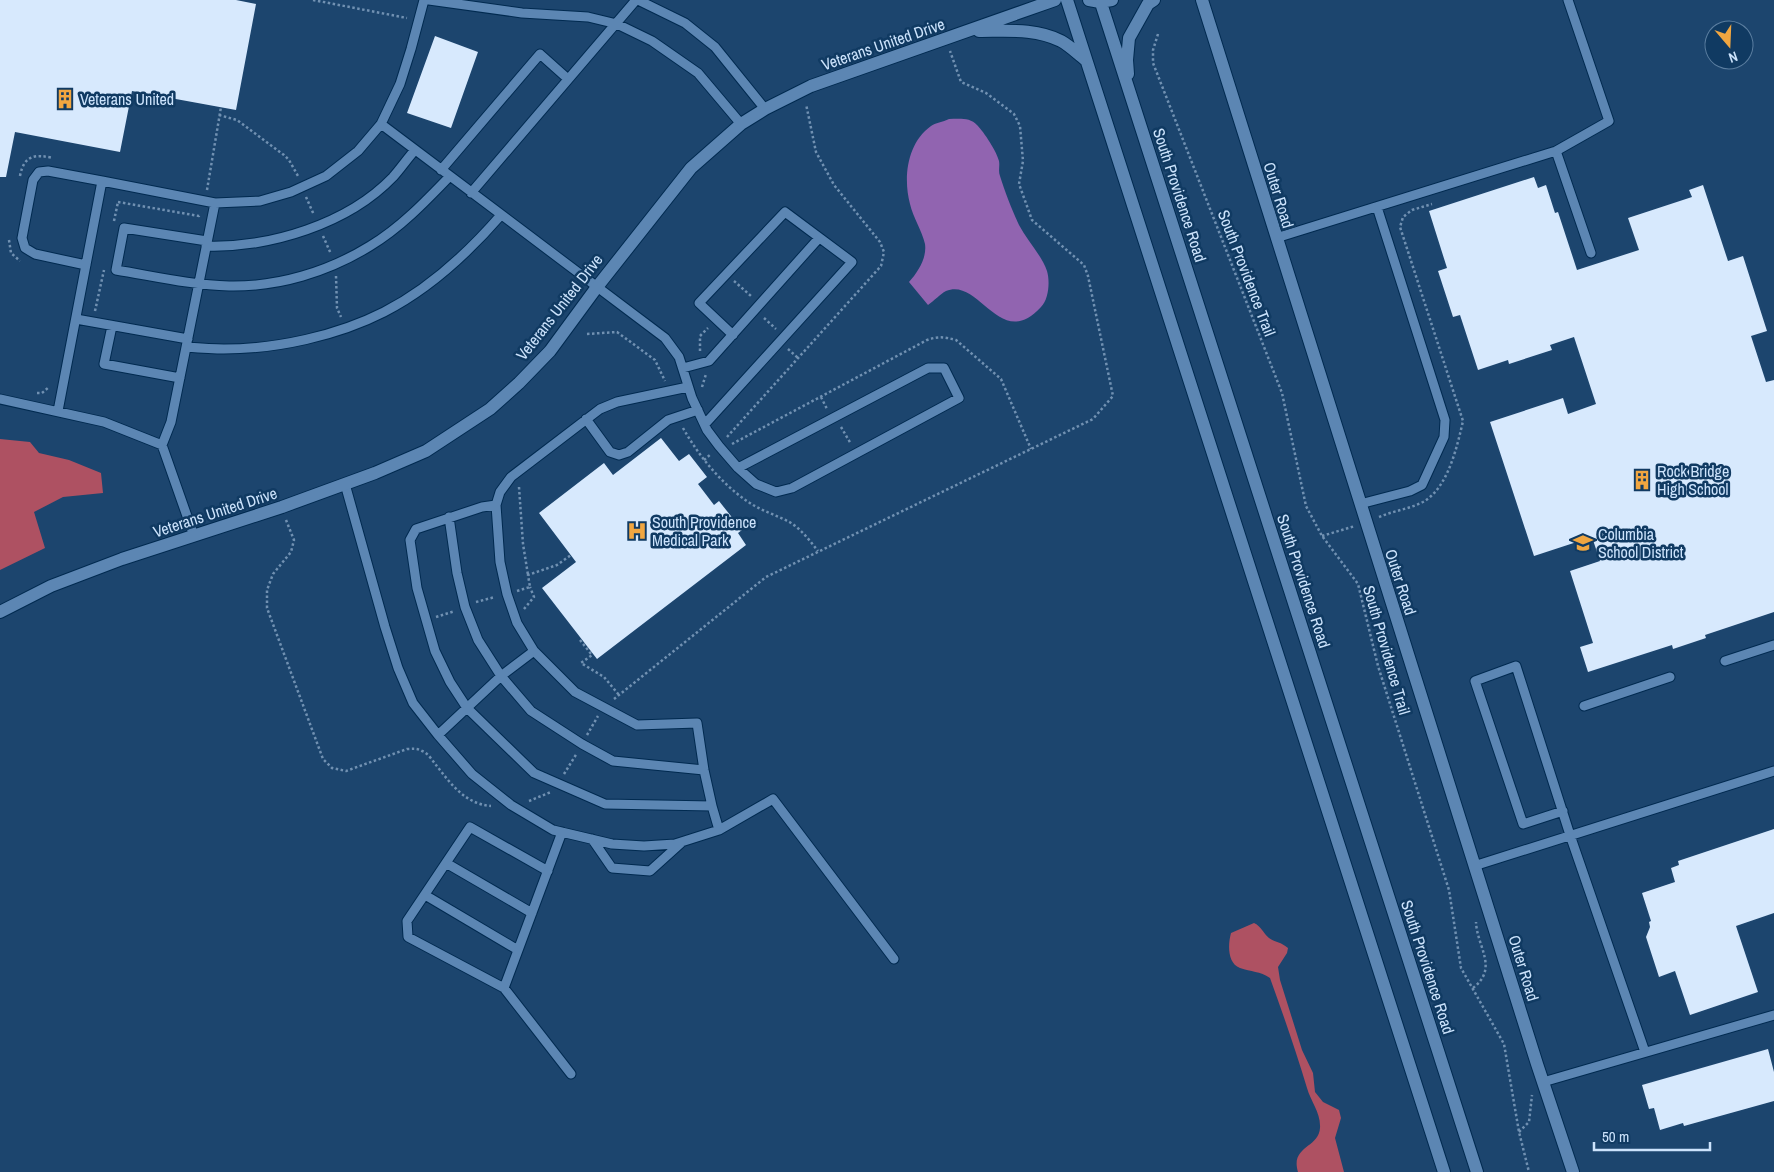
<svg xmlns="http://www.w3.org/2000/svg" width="1774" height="1172" viewBox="0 0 1774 1172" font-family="'Archivo Narrow',sans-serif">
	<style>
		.forest { fill: #ae5162 }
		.water { fill: #9164b0 }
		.building { fill: #d7e9fd }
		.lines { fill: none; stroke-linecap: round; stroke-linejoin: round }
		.lane-casing { stroke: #002a50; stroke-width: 11 }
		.street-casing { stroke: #002a50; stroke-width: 14 }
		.secondary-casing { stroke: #002a50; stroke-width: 14 }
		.path { stroke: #7191b2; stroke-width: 2.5; stroke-dasharray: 2.5 2.5; stroke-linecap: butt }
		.lane { stroke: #5c86b3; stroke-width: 9 }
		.street { stroke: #5c86b3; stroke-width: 12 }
		.secondary { stroke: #5c86b3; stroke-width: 12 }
		.labels { text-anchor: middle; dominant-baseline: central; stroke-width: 5; stroke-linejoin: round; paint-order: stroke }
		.street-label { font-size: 16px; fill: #cce3fc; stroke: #103a62 }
		.poi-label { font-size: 16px; fill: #cce3fc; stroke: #103a62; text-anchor: start }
	</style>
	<rect width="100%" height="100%" fill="#1c456e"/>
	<path class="forest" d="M0,439L30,442L39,453L69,460L101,473L103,493L63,497L34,512L45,548L0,570Z
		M1254,923C1261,926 1263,933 1269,938C1276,943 1280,941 1288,948L1287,953L1278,967L1280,980L1302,1050L1313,1073L1315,1092L1323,1102L1339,1110L1341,1118L1335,1138L1344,1172H1298C1290,1146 1319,1148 1320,1128C1321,1113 1311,1102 1307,1088C1296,1051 1283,1014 1270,978C1260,971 1251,972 1240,968C1227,963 1228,944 1231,933Z"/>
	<path class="water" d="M949,119C958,119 970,117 977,125C984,132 997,152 999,161C1000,166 998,171 1000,176C1005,192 1012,210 1019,225C1027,240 1042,256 1047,271C1050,281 1049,299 1041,307C1000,352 980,277 946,291C940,294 934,301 928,305L909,282C918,272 927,258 925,244C922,231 913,217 910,204C903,178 907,143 931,126C935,123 943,122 949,119Z"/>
	<path class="building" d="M0,0H236L256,4L236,110L132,91L120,152L15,132L6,177H0Z
		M435,36L478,52L451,128L407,113Z
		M1534,177L1538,188L1546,185L1555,213L1558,212L1577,270L1639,250L1628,218L1692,197L1689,190L1703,185L1728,261L1743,256L1767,331L1751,336L1766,382L1774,380V612L1705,635L1706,638L1673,649L1672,645L1588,672L1580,647L1593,643L1570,571L1600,561L1592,537L1534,556L1490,422L1563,398L1568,414L1596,404L1574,337L1550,345L1552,350L1509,364L1508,360L1478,370L1460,315L1453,317L1438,271L1447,268L1429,211Z
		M661,438L679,461L689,454L707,477L698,484L714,505L719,501L742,530L738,533L746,545L597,659L542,588L576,562L539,513L604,463L613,475Z
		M1774,829V913L1736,926L1758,992L1690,1015L1675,971L1659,977L1646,937L1650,927L1649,922L1651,921L1642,893L1675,882L1671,868L1679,865L1678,861Z
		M1768,1049L1774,1072V1101L1684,1126L1683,1123L1660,1130L1654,1108L1649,1109L1642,1085Z"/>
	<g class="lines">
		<defs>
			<path id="lane" d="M429,0L522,13L588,17L617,24L652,41L698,73L741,124
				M638,0L685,23L715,47L765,109
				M381,124L665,338L679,357L692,398L707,430L719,446L738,468L756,484L776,492L792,488L959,398L944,368H928L738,468
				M1556,151L1609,121L1568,0
				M441,170L540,54L568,79
				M471,193L636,0
				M1276,238L1556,151L1591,253
				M207,241L124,228L116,270C153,276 191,285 229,286C278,287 328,272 370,246C400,228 425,202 450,176
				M206,246C270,248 348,224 393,177C401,168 407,159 415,150
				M86,265L35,254L25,248L22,238L33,180L39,172L48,171L102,181
				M76,319L188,339
				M112,326L104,364L180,378
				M186,347C199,348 212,349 224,349C276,349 337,336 384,312C429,289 468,253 501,215
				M683,368L709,361L819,238
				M0,399L104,422L162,445L194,536
				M58,411L102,181L215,203L260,201L291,192L326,176L358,151L381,124L400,84L411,49L424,0
				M586,419L610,452L619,455L628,452L668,420L698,410
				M705,424L852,262L785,212L699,303L733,335
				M162,445L171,422L215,203
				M345,484L385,627L398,668L413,703L438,735L472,774L511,805L553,830L612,844L644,846L675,844L719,830L773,799L894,959
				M1360,504L1410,491L1422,485L1444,437L1445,420L1377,207
				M496,505L500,562L507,594L517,623L534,651L575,692L637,725L697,723L704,770L712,806L605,804L534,773L467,708L450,682L435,651L417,588L410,540L416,529L482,507L496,505L500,492L511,477L600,409L617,402L688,387
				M449,517L457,573L465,607L478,640L501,676L531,711L582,744L613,761L704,770
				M1725,661L1774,645
				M1584,706L1670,677
				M438,735L501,676L534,651
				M712,806L719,830
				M1563,811L1523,824L1475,681L1516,666L1570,835L1645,1052
				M592,839L612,868L650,871L681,843
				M446,863L532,913
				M1474,866L1774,771
				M548,871L470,827L407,921L408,937L504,988C523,936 543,884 562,832
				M425,895L518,950
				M504,988L571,1074
				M1543,1082L1774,1015"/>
			<path id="street" d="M1202,0L1537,1064L1573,1172"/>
			<path id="secondary" d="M1067,0L1444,1172
				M1089,0L1100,2L1112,0
				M1100,0L1477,1172
				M979,31C1007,31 1036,28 1061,41C1070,46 1078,54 1086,60
				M1128,74L1127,60L1129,38L1148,4L1154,0
				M0,612L51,586L122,559L282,507L375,473L426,451L490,409L519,383L550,351L597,287L691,168L741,124L765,109L811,86L1055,0"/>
		</defs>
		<use href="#lane" class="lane-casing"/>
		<use href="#street" class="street-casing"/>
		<use href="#secondary" class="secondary-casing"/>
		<path class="path" d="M313,0L407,18
			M1158,34L1153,50V63L1282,393L1306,506L1322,536L1358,584L1378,666L1449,890L1461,968L1504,1044L1519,1132L1529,1172
			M219,115L237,120L284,155L289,160L298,176
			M20,176C24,155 35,154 53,158
			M207,190L221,107
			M306,197L314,215
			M118,202L199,216L200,214
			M114,221L118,202
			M323,236L331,254
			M9,240L11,253L20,261
			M336,276L337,308L341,317
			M734,281L751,296
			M95,311L104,270
			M764,318L776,329
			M587,334L617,332L655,360L665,381
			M788,349L798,358
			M700,351V336L708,328
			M702,387L706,374
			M37,393H42L49,387
			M821,397L827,409
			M841,427L851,444
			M683,428C700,458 724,487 753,505C765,512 779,516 791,523C802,530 810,541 818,551
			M727,437L881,266L884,252L880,242L834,185L816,152L806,104
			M732,444L927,340C938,336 945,337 956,340L1001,379L1031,449
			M704,460L711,454
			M519,487L523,544L528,575
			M1379,517C1393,511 1409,509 1423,502C1448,488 1457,447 1463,421L1400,227L1403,217L1412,210L1432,204
			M286,520L294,540L291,552L273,574L267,590V608L323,759L332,768L346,771L407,749C413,749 417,748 422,751C428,753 432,760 436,765C451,784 465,804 491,806
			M1322,536L1355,526
			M517,591L530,587L528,575L557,565L571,555
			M476,602L495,597
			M524,609L534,597L530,587
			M436,617L455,611
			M580,640L592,655L581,663L604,677L619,695
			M614,699L766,577L1093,419L1113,396L1088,276L1084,265L1032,220L1019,184L1023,161L1020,126L1014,114L986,93L961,82L950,51
			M587,735L598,716
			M564,774L577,753
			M529,801L551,792
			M1473,988C1499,968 1477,947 1476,922
			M1519,1132L1529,1122L1532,1095"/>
		<use href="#lane" class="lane"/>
		<use href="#street" class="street"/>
		<use href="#secondary" class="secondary"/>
	</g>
	<defs>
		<symbol id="building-bare" viewBox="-9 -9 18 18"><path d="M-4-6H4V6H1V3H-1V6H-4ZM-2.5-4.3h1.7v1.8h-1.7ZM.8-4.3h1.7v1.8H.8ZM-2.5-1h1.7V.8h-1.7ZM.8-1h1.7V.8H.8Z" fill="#f1a640" stroke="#103a62" stroke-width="2.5" paint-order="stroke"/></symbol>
		<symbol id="hospital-bare" viewBox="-9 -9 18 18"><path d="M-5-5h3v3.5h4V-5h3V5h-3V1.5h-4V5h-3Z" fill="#f1a640" stroke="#103a62" stroke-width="2.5" paint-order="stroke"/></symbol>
		<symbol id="school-bare" viewBox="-9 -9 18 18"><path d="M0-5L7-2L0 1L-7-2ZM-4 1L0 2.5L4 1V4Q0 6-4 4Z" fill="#f1a640" stroke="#103a62" stroke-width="2.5" paint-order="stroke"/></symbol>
	</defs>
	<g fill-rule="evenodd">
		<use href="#building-bare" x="51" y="85" width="28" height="28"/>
		<use href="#building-bare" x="1628" y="466" width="28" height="28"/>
		<use href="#hospital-bare" x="623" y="517" width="28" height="28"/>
		<use href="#school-bare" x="1569" y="529" width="28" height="28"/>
	</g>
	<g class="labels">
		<g class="street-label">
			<text transform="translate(883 44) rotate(-19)">Veterans United Drive</text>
			<text transform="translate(1180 195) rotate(72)">South Providence Road</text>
			<text transform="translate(1279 195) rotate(73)">Outer Road</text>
			<text transform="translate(1247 273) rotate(69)">South Providence Trail</text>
			<text transform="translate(559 307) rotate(-52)">Veterans United Drive</text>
			<text transform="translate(215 512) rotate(-18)">Veterans United Drive</text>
			<text transform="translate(1304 581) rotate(72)">South Providence Road</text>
			<text transform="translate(1401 582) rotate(72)">Outer Road</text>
			<text transform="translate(1387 650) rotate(74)">South Providence Trail</text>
			<text transform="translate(1428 967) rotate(72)">South Providence Road</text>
			<text transform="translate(1524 968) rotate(73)">Outer Road</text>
		</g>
		<g class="poi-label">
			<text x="80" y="99">Veterans United</text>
			<text x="1657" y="471">Rock Bridge<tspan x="1657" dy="18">High School</tspan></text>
			<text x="652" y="522">South Providence<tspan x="652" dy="18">Medical Park</tspan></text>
			<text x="1598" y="534">Columbia<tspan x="1598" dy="18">School District</tspan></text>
		</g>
	</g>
	<g transform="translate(1729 45) rotate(161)"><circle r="24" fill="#103a62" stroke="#5b7ea0"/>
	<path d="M0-4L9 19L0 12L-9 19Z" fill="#f1a640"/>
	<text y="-8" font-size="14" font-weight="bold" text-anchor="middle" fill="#cce3fc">N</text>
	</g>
	<path d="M1594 1142v8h116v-8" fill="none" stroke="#cce3fc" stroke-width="2.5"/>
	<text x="1602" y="1142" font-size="15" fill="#cce3fc" stroke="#103a62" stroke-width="4" paint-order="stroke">50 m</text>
</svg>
